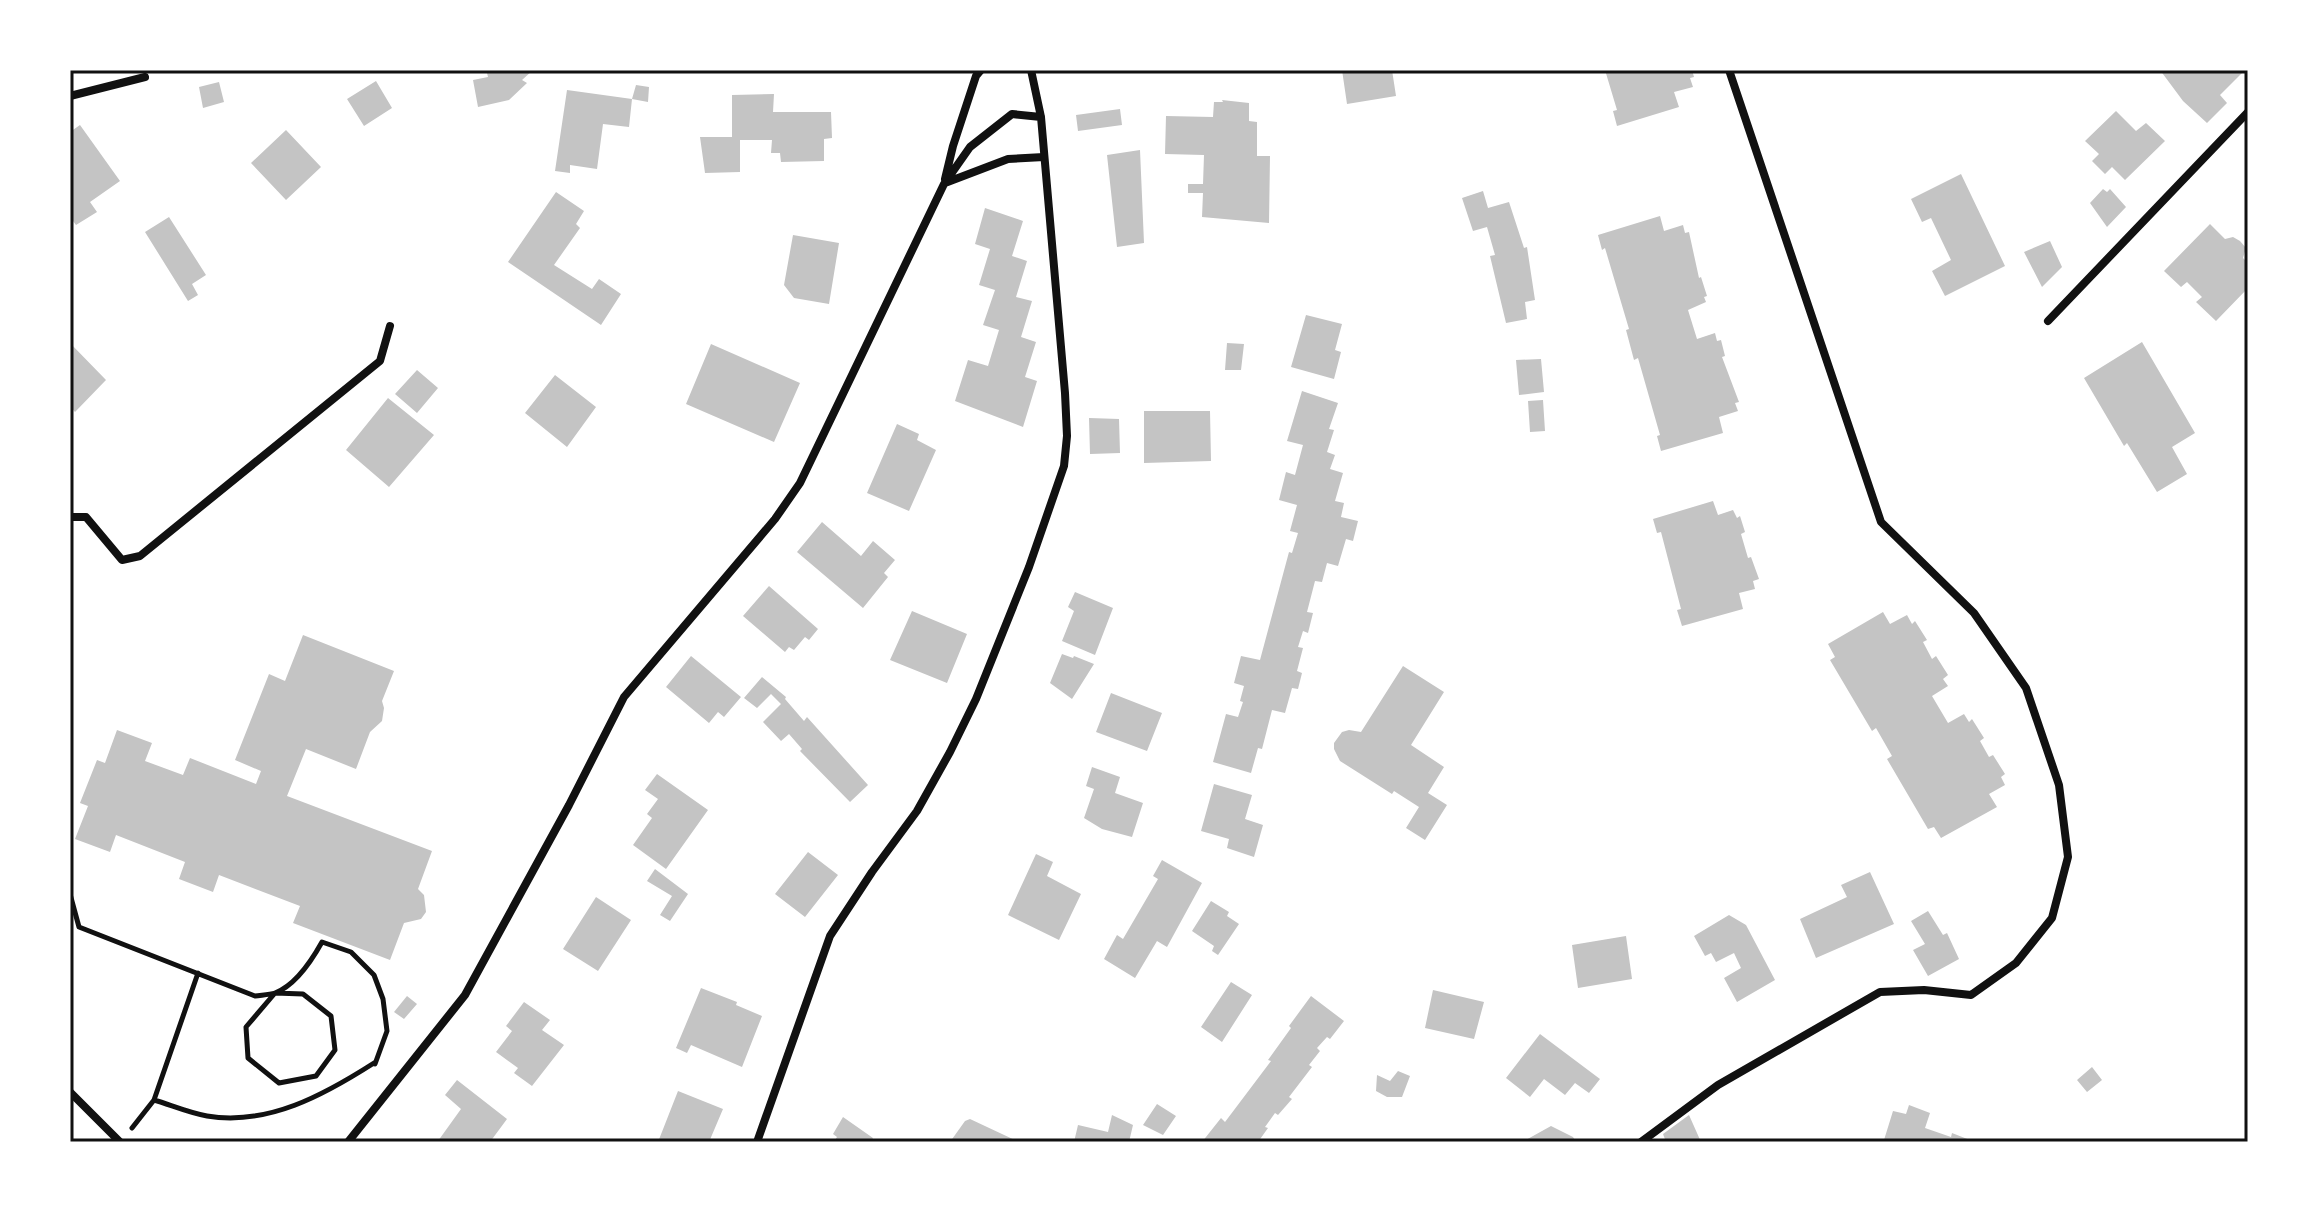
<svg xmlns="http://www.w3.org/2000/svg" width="2318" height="1212" viewBox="0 0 2318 1212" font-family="'PT Sans Narrow',sans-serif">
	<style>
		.building { fill: #c4c4c4 }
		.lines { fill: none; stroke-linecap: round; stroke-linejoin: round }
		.path { stroke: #111; stroke-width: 5 }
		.minor { stroke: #111; stroke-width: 8 }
		.neatline { fill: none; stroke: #111; stroke-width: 3 }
	</style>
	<rect width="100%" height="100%" fill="#fff"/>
	<path class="building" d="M491,70H533L522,80L527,83L509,100L478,107L473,80L488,77L487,73Z
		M1342,70H1392L1396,96L1347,104Z
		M1605,70H1692L1694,77L1690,78L1693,87L1674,92L1679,107L1617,126L1613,111L1617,110Z
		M2160,70H2245L2220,95L2227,103L2207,123L2183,101Z
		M376,81L392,108L364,126L347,99Z
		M219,82L224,102L203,108L199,87Z
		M636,85L649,87L648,102L632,99Z
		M567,90L632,99L629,127L603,124L597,169L570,165V173L555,171Z
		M774,94L773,112H831L832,138L824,139V161L781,162L780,153H771L772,140H740V172L705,173L700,137H732V95Z
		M1222,100L1249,103V121L1257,122V156H1270L1269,223L1202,217L1203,193H1188V184H1203L1204,155L1165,154L1166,116L1213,117L1214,102H1223Z
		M1120,109L1122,125L1078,131L1076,115Z
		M2116,111L2136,131L2146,123L2165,141L2125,180L2112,167L2105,174L2092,161L2099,154L2085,141Z
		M80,125L120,181L90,202L97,212L76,225L70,217V132Z
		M286,130L321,167L286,200L251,163Z
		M1140,150L1144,243L1117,247L1107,155Z
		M1961,174L2005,266L1945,296L1932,271L1951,260L1931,218L1922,222L1911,199Z
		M2103,189L2107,192L2110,189L2126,207L2107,227L2090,203Z
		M1483,191L1488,208L1509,202L1524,248L1527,247L1535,300L1525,302L1527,319L1506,323L1490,256L1495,255L1487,227L1473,231L1462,198Z
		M556,192L584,211L576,224L580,228L554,265L592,289L599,279L621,294L601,325L508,262Z
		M985,208L1023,221L1012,256L1027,261L1016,297L1032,301L1021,337L1036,342L1025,377L1037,381L1023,427L955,401L968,360L988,366L999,330L983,325L995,290L979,285L990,249L975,244Z
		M1660,216L1664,231L1683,225L1685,233L1689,232L1699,278L1701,277L1707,296L1704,297L1706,302L1688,310L1697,339L1715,333L1717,341L1721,340L1725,356L1722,357L1739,402L1735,403L1738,411L1719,417L1723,433L1661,451L1657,436L1660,435L1638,358L1634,360L1626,330L1629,329L1605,248L1602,250L1598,235Z
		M169,217L206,275L192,284L198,295L188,301L145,232Z
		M2210,224L2225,239L2233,237L2240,241L2246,248L2243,258L2248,263V288L2216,321L2196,302L2202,297L2187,282L2181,287L2164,271Z
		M793,235L839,243L829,304L794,298L784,285Z
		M2050,241L2062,267L2042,287L2024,252Z
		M1306,315L1342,324L1335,350L1341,352L1334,379L1291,367Z
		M2142,342L2195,433L2172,447L2187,474L2157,492L2127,443L2124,446L2084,378Z
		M70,343L106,380L75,412L70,406Z
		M1227,343L1244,344L1241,370H1225Z
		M711,344L800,383L774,442L686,404Z
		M1541,359L1544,392L1519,395L1516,360Z
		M417,370L438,388L417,413L395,394Z
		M555,375L596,407L567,447L525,413Z
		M1302,391L1338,403L1329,429L1334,430L1327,452L1335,455L1330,469L1343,473L1335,501L1344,503L1341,517L1358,521L1353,541L1346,539L1338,566L1327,563L1322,582L1315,581L1307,612L1313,613L1308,633L1303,631L1298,647L1303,648L1297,671L1302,673L1298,689L1292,688L1285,713L1272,710L1262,749L1258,748L1251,773L1213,762L1226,714L1238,717L1243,702L1240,701L1244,686L1234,683L1241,656L1260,660L1289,552L1292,553L1298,533L1290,531L1297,505L1279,500L1286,472L1295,475L1303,445L1287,441Z
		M388,398L434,435L389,487L346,450Z
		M1543,400L1545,431L1530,432L1528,401Z
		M1144,411H1210L1211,461L1144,463Z
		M1089,418L1119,419L1120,453L1090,454Z
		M897,424L919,434L917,440L936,450L909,511L867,493Z
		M1713,501L1718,515L1733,510L1737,518L1740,516L1745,532L1741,534L1748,558L1751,557L1759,579L1753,581L1755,589L1739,593L1743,609L1682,626L1677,610L1681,609L1661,532L1657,533L1653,519Z
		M822,522L861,556L873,541L895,560L884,573L888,577L863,608L797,552Z
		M769,586L818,629L809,640L805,637L794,650L789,647L785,652L743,616Z
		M1075,592L1113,608L1095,655L1062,641L1074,611L1068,607Z
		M912,611L967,634L947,683L890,660Z
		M1883,612L1890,624L1907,615L1912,624L1915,621L1927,640L1923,642L1932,659L1936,656L1948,675L1943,679L1948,686L1932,696L1948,723L1964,714L1969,722L1972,719L1984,738L1980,741L1989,757L1993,755L2005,774L2001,777L2005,785L1989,794L1997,807L1941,838L1934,827L1928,829L1887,759L1892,756L1876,728L1872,731L1830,660L1835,657L1828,644Z
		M303,635L394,671L382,701L384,708L382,721L370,732L356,769L306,749L287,796L432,851L418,889L424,895L426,912L421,919L404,923L390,960L293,923L300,906L219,875L213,892L179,879L185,862L116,835L110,852L75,839L88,806L80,803L97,760L105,763L117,730L152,743L145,761L183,775L190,758L256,784L261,771L235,760L269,674L285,681Z
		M1062,654L1073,658L1074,656L1094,664L1072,699L1050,683Z
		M691,656L741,697L724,717L718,712L709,723L666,687Z
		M1403,666L1444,692L1411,745L1444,767L1428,793L1447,805L1425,840L1406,828L1419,807L1394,791L1392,794L1340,761L1334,749V743L1342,732L1349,730L1361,732Z
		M762,677L786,697L785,699L804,721L807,717L868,785L850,802L800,751L802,749L789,734L781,741L763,722L781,704L771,694L757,708L744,698Z
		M1111,693L1162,713L1147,751L1096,732Z
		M1092,767L1120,777L1115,793L1143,803L1132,837L1102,829L1084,818L1094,789L1086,786Z
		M657,774L708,810L666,869L633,845L652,818L647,814L658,799L645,790Z
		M1214,784L1252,795L1245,819L1263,825L1254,857L1227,848L1229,839L1201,831Z
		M808,852L838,875L805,917L775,894Z
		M1036,854L1053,862L1047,876L1081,894L1059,940L1008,915Z
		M1162,860L1202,883L1167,947L1157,941L1135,978L1104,959L1117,935L1123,939L1158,879L1153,876Z
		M655,869L688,894L670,921L660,915L672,896L647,881Z
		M1870,872L1894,924L1816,958L1800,919L1847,897L1841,885Z
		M596,897L631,920L598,971L563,949Z
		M1211,901L1229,912L1227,916L1239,924L1218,955L1212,951L1214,946L1192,931Z
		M1928,911L1943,935L1947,933L1959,959L1928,976L1913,950L1925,944L1911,921Z
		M1729,915L1746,925L1775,980L1737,1002L1724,978L1741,968L1734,953L1716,962L1711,953L1705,956L1694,936Z
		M1626,936L1632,979L1578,988L1572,945Z
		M1231,982L1252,995L1222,1042L1201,1027Z
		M701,988L737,1002L736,1005L762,1016L742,1067L691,1045L687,1053L676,1048Z
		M1433,990L1484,1002L1474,1039L1425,1028Z
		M407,996L417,1004L404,1019L394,1012Z
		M1311,996L1344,1021L1330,1039L1327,1037L1317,1048L1320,1051L1309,1065L1312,1067L1289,1097L1292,1099L1278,1115L1275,1113L1265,1127L1268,1128L1258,1142H1202L1221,1118L1225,1122L1271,1061L1268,1060L1291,1028L1289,1026Z
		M524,1002L550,1020L542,1030L564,1045L532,1086L514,1073L518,1068L496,1052L512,1031L506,1026Z
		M1540,1034L1600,1079L1589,1093L1575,1083L1565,1095L1544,1079L1530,1097L1506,1078Z
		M2092,1067L2102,1080L2087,1092L2077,1080Z
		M1398,1071L1410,1076L1402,1097H1387L1376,1091L1377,1075L1390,1081Z
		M457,1080L507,1119L490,1142L438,1141L461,1109L445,1095Z
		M678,1091L723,1109L709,1142H658Z
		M1157,1104L1176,1116L1163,1135L1143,1125Z
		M1909,1105L1930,1113L1925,1128L1951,1137L1952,1133L1975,1142L1884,1140L1893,1111L1906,1114Z
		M1112,1115L1133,1125L1129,1142H1074L1078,1125L1108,1132Z
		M1689,1115L1701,1142H1666L1663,1134Z
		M843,1117L873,1138L871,1142L835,1140L837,1137L833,1134Z
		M970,1119L1019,1142H950L965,1121Z
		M1551,1126L1573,1137L1576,1142H1522Z"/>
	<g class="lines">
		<path class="path" d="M70,894L79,927L255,996C261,995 269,995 275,993C296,985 312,960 322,942L351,952L374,975L383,999L387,1031L375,1064
			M198,973L154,1100C171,1105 189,1113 207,1116C268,1126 324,1095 374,1063
			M275,993L303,994L331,1016L335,1050L316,1076L279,1083L248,1058L246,1027Z
			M132,1128L154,1100"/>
		<path class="minor" d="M70,96L145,77
			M945,179L953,146L976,76L981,70
			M945,183L1008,159L1044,157
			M2048,321L2248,112
			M70,517H86L122,560L140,556L380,361L390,326
			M70,1092L120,1142
			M348,1142L465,995L569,805L624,697L775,519L800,483L944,184L970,147L1012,114L1041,117
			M757,1142L830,936L872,872L917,811L950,752L976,699L1029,567L1064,466L1067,436L1065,393L1041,117L1031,70
			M1641,1142L1718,1085L1880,992L1924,990L1971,995L2016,963L2052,918L2068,857L2059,785L2026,688L1974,613L1881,522L1729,70"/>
	</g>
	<rect width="2318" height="1212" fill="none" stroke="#ffffff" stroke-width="144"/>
	<rect x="72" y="72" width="2174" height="1068" class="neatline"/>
</svg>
